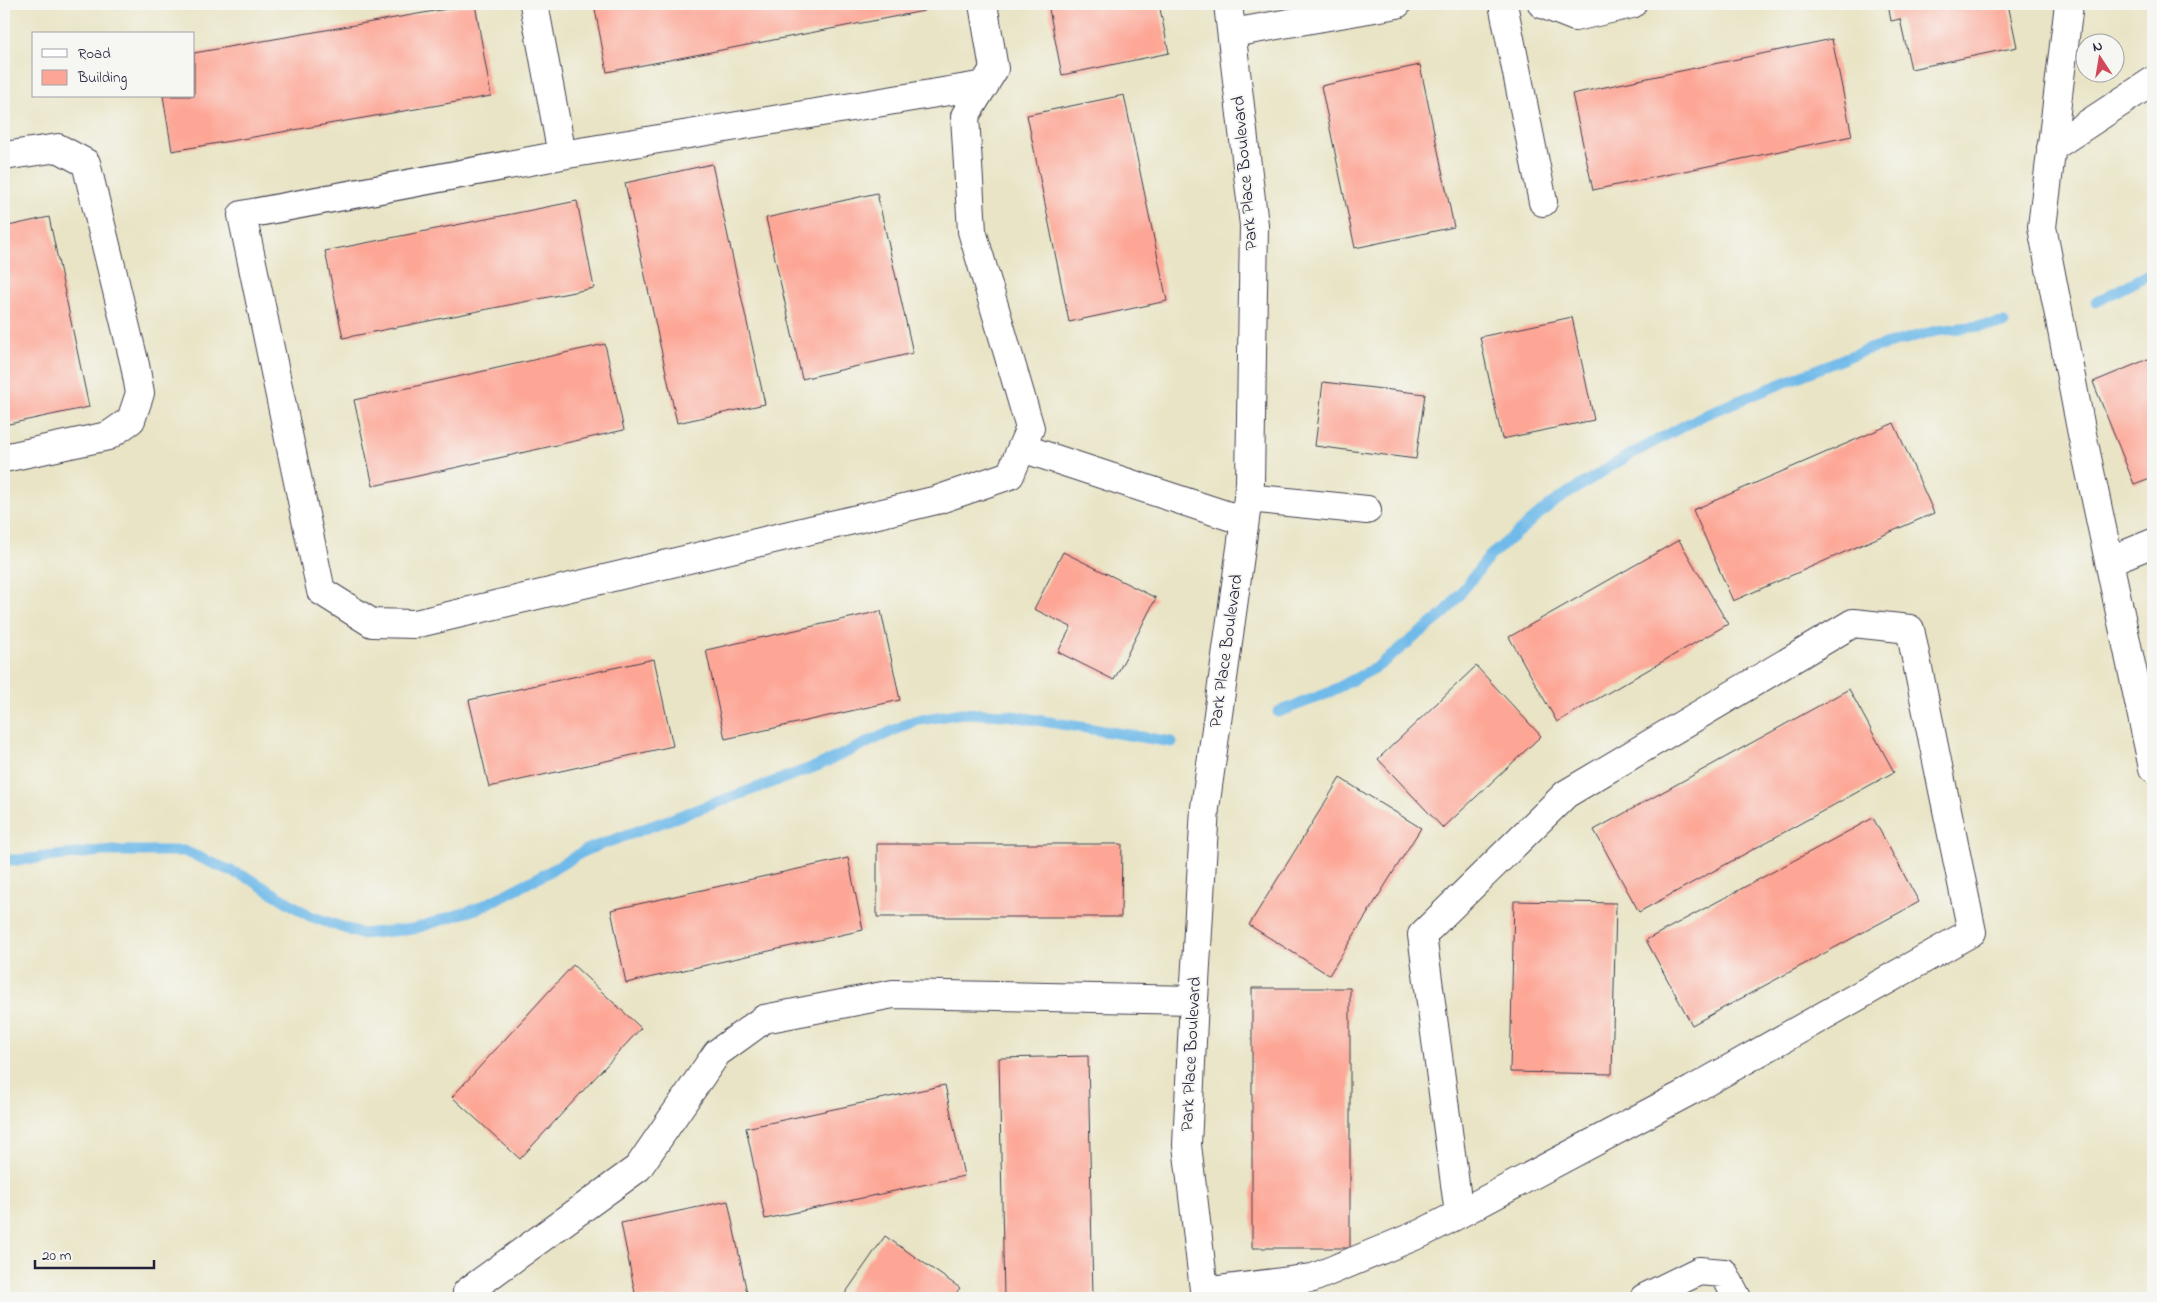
<svg xmlns="http://www.w3.org/2000/svg" width="2157" height="1302" viewBox="0 0 2157 1302" font-family="'Indie Flower',sans-serif">
	<style>
		.lines { fill: none; stroke-linecap: round; stroke-linejoin: round }
		.stream { stroke: #70bae9; stroke-width: 11 }
		.building { fill: #fda695 }
		.minor-casing { stroke: #403f50; stroke-width: 30 }
		.minor { stroke: #fff; stroke-width: 28 }
		.labels { text-anchor: middle; dominant-baseline: central; stroke-width: 4; stroke-linejoin: round; paint-order: stroke }
		.street-label { font-size: 18px; fill: #22223b; stroke: #f6f6f2 }
	</style>
	<rect width="100%" height="100%" fill="#f6f6f2"/>
	<filter id="ink" filterUnits="userSpaceOnUse"><feTurbulence type="fractalNoise" baseFrequency=".02" numOctaves="2"/><feDisplacementMap in="SourceGraphic" scale="10" xChannelSelector="R" yChannelSelector="G"/><feConvolveMatrix kernelMatrix="1 2 1 2 8 2 1 2 1" color-interpolation-filters="sRGB"/></filter>
	<filter id="wash" filterUnits="userSpaceOnUse"><feTurbulence type="fractalNoise" baseFrequency=".0096" numOctaves="4" result="noise"/><feDisplacementMap in="SourceGraphic" scale="20" xChannelSelector="R" yChannelSelector="G"/><feGaussianBlur stdDeviation="1.12" result="paint"/><feColorMatrix in="noise" values="0 0 0 0 0 0 0 0 0 0 0 0 0 0 0 0 0 1.4 0 .05"/><feComposite in="paint" operator="in"/></filter>
	<g filter="url(#wash)">
		<rect width="100%" height="100%" fill="#e9e4c5"/>
		<g class="lines">
			<path class="stream" d="M2096,302L2153,272
				M1278,712L1326,694L1377,667L1444,614L1490,556L1551,504L1624,458L1706,414L1865,350L1936,331L2004,323
				M4,860H19L102,851H184L250,879L310,916L361,934L413,929L479,908L547,873L586,850L817,766L914,721L962,713L1006,715L1172,742"/>
		</g>
		<g id="blocks">
			<path class="building" d="M475,4L491,96L172,151L163,96H194V53Z
				M594,4H923L924,11L607,72Z
				M1048,4H1159L1169,53L1062,75Z
				M1888,4H2008L2017,47L1911,69L1900,19L1891,21Z
				M1832,39L1852,136L1593,190L1572,94Z
				M1420,65L1454,227L1355,248L1321,86Z
				M1124,95L1167,301L1069,322L1027,115Z
				M712,164L765,404L677,423L625,183Z
				M877,193L913,353L802,379L766,218Z
				M577,201L594,288L343,338L325,251Z
				M49,217L89,407L4,425V227Z
				M1572,317L1594,420L1502,439L1480,337Z
				M605,344L624,430L373,486L354,400Z
				M2153,357V477L2134,484L2093,382Z
				M1323,382L1425,394L1416,459L1315,446Z
				M1894,423L1934,513L1733,601L1693,510Z
				M1679,540L1728,624L1557,722L1509,637Z
				M1063,552L1156,598L1114,680L1058,652L1071,627L1034,609Z
				M881,611L900,700L725,739L706,650Z
				M654,659L673,746L489,787L469,700Z
				M1476,666L1541,736L1443,828L1378,759Z
				M1849,689L1894,772L1639,912L1594,830Z
				M1340,778L1421,828L1329,975L1249,925Z
				M1873,818L1919,902L1692,1025L1646,940Z
				M877,844H1122L1121,917H877Z
				M848,858L863,930L626,983L611,910Z
				M1514,901L1616,903L1612,1074L1510,1072Z
				M573,965L641,1028L520,1159L452,1097Z
				M1252,988H1350V1248H1252Z
				M1088,1056L1093,1298H1004L999,1058Z
				M945,1085L964,1176L765,1219L746,1128Z
				M728,1201L748,1298H636L621,1223Z
				M885,1236L960,1288L952,1298H842Z"/>
		</g>
	</g>
	<g filter="url(#ink)">
		<use href="#blocks" fill-opacity="0" stroke="#403f50" stroke-width="1"/>
		<g class="lines">
			<defs>
				<path id="minor" d="M534,4L562,155L242,215L321,591L372,623L415,624L937,500L1010,475L1030,428L972,231L965,116L994,69L983,4
					M1503,4L1543,202
					M1542,4L1575,17L1632,4
					M2069,4L2042,227L2082,434L2153,768
					M1232,33L1397,4
					M2051,148L2153,81
					M562,155L985,85
					M4,156L58,148L86,163L135,365L140,393L131,420L108,436L4,458
					M1022,448L1244,521
					M1248,498L1367,510
					M2109,561L2153,543
					M1204,1292L1313,1278L1422,1233L1459,1214L1692,1090L1972,932L1910,629L1853,623L1566,794L1422,935L1459,1214
					M469,1298L467,1292L638,1168L717,1053L764,1019L893,994L1194,1000
					M1205,1298L1187,1145L1194,1000L1205,808L1250,483L1254,225L1228,4
					M1644,1298L1699,1271L1724,1273L1737,1298"/>
			</defs>
			<use href="#minor" class="minor-casing"/>
			<use href="#minor" class="minor"/>
		</g>
	</g>
	<g class="labels">
		<g class="street-label">
			<text transform="translate(1246 173) rotate(-95)">Park Place Boulevard</text>
			<text transform="translate(1227 651) rotate(-82)">Park Place Boulevard</text>
			<text transform="translate(1192 1054) rotate(-87)">Park Place Boulevard</text>
		</g>
	</g>
	<rect width="2157" height="1302" fill="none" stroke="#f6f6f2" stroke-width="20"/>
	<rect x="32" y="32" width="162" height="65" fill="#f6f6f2" stroke="#a1a1a9"/>
	<rect x="42" y="49" width="25" height="8" fill="#ffffff" stroke="#a1a1a9"/>
	<text x="78" y="58" font-size="15" fill="#22223b">Road</text>
	<rect x="42" y="70" width="25" height="15" fill="#fda695" stroke="#a1a1a9"/>
	<text x="78" y="82" font-size="15" fill="#22223b">Building</text>
	<g transform="translate(2100 58) rotate(348)"><circle r="24" fill="#f6f6f2" stroke="#a1a1a9"/>
	<path d="M0-4L9 19L0 12L-9 19Z" fill="#d1495b"/>
	<text y="-8" font-size="14" font-weight="bold" text-anchor="middle" fill="#22223b">N</text>
	</g>
	<path d="M35 1260v8h119v-8" fill="none" stroke="#22223b" stroke-width="2.5"/>
	<text x="42" y="1260" font-size="15" fill="#22223b" stroke="#f6f6f2" stroke-width="4" paint-order="stroke">20 m</text>
</svg>
